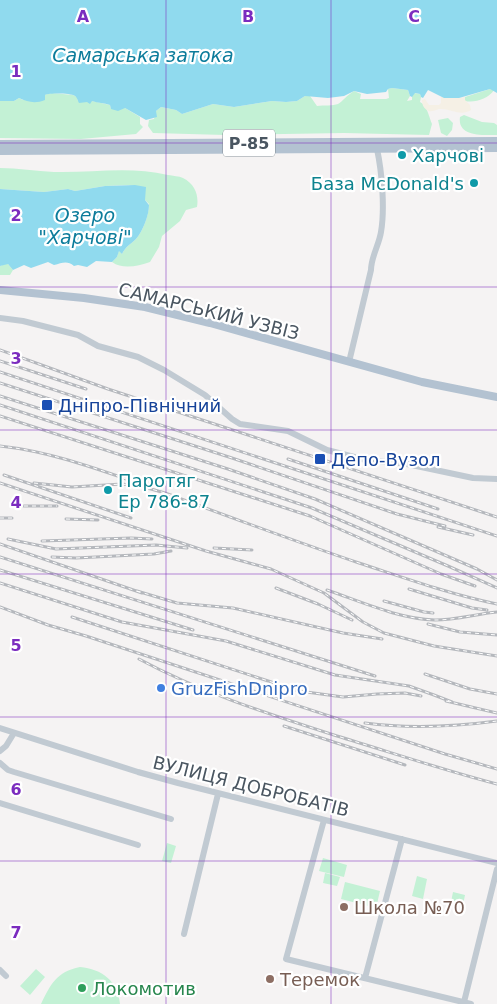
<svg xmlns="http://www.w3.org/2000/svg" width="497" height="1004" viewBox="0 0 497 1004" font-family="'DejaVu Sans',sans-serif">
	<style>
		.green { fill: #c3f1d5 }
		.sand { fill: #f5f0e5 }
		.water { fill: #90daee }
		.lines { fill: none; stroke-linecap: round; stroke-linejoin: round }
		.minor { stroke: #c1cad2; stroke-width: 6 }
		.major { stroke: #b3c2d1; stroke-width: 8 }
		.rail-casing { stroke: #b5b8bd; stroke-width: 3 }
		.rail { stroke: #fff; stroke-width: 1; stroke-dasharray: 4; stroke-linecap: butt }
		.grid { fill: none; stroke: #7b2cbf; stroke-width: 1; stroke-opacity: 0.55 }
		.culture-dot { fill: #0f9aa8; stroke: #fff; stroke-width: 2 }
		.transit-dot { fill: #1a4fb4; stroke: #fff; stroke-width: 2 }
		.shop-dot { fill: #3f7fe0; stroke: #fff; stroke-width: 2 }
		.education-dot { fill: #8d6e63; stroke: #fff; stroke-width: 2 }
		.leisure-dot { fill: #2e9e5b; stroke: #fff; stroke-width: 2 }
		.labels { text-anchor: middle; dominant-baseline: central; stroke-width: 4.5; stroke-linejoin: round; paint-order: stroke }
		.shield { fill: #fff; stroke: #808990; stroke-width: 1 }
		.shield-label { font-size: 16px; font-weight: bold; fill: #4a5661 }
		.culture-label { font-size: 18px; fill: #0d838f; stroke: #fff; text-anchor: start }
		.street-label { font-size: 18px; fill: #4a5661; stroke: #fff }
		.transit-label { font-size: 18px; fill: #164399; stroke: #fff; text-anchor: start }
		.shop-label { font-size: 18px; fill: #366cbe; stroke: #fff; text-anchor: start }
		.education-label { font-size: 18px; fill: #785e54; stroke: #fff; text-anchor: start }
		.leisure-label { font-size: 18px; fill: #27864d; stroke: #fff; text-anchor: start }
		.water-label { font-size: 19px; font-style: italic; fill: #0c7c9b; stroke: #fff }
		.grid-label { font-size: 16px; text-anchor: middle; font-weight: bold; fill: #7b2cbf; stroke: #fff; stroke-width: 4.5; stroke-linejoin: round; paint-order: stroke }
	</style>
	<rect width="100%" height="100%" fill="#f5f3f3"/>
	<path class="green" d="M392,88L408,90L410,96L407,101L412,100V96L414,93L420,94L421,97L420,102C427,105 429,117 432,124L429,135L344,133L225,135L153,133L148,126L149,120L154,119L156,111L161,107L176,110L182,114L213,104L234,107L272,101L286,102L297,101L305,96H310L317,106C324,105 333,106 338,104C342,102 347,95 354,91L361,94L360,99H386L389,98L388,89Z
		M490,89L494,90C488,99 475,103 465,101V97Z
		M52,93L73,95L77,97L78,101H92L110,105L111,109L125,108L140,117V124L143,127L136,134L81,139L0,138V101H14L19,98L23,100Z
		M464,115L482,122L494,123L497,125V135C484,135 457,137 460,117Z
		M448,118L453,123L452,130L447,136L441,133L438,120Z
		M0,168C18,168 36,171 54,172C92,173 130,166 168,175C173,176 179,176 183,178C195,184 199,195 197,207L186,210L180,221L162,236L159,247L150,262C138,266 123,270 112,262L117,257L119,250L122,254C126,246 130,245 136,239C143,231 149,215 149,204L145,200L140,187L129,185L105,186L75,191L68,189L44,192L0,189Z
		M5,264H8L13,270L10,275H0V266Z
		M167,843L176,846L171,863L162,861Z
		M323,858L347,865L344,877L319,871Z
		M325,873L340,877L337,886L323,883Z
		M417,876L427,879L423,899L412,896Z
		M345,882L380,891L376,908L341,899Z
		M453,892L465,895L463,905L451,902Z
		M80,967C102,969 118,981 120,1004H41C51,984 56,972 80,967Z
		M36,969L45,977L30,995L20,986Z"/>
	<path class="sand" d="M441,97L459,98L465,97V100L470,105L471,110C460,117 451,108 439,109C435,110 430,113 427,110C423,108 422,103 422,100L425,99L429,105H439L441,103Z"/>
	<path class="water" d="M0,0H497V93L490,89L459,98H444L428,90L423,98L421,97L420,94L415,93L412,97L410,96L408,90L392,88L388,89L386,92L367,94L354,91L344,96L328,98L305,96L297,101L286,102L272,101L234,107L213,104L182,114L176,110L161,107L156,111L157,117L146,120L125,108L118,111L111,109L110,105C104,103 98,103 92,101L90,104L87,102L79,103C78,101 77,97 75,96C70,93 50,93 45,95V100C35,104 28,102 19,98L14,101H0Z
		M135,185L146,187L145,200L149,205C149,215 143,231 136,239C130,245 126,246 122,254L119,251L117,257L112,262L96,261L87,267L78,265L74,266C67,260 62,263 54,265L48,262L31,268L24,265L13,270L8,264L0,266V189L44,192L68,189L75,191L105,186Z"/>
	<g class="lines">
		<path class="minor" d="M0,318L23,321L78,335L98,346L138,357L164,370L205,395L232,419L240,424L288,431L327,450L366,460L407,464L473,478L497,479
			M349,362L371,270C371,257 379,245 381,232C385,209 382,172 377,149
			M0,728L138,772L178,783L497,863
			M0,751L6,746L14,733
			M0,763L8,770L14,772L171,819
			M0,803L138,845
			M324,820L286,959L471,1004
			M184,934L218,794
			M0,970L6,976
			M365,978L402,839
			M464,1002L497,869"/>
		<path class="major" d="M0,144L497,141
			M0,151L497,148
			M0,290L84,298L145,307L210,323L422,382L497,397"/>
		<defs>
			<path id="rail" d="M0,350L108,389L497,517
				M0,361L86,389
				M0,372L497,536
				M0,383L232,458L397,514L445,526
				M0,396L228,469L315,499L477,569L497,580
				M0,405L312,508L448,566L497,588
				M0,416L310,516L441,574L475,586
				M0,446C46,451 89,466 132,481
				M288,459L438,509
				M4,475L131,518
				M0,483L206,551L271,569L324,593L363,622L384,633L434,646L497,656
				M34,483L72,487L122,484L144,487L165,493C230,517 294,541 359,563C405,578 449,594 497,604
				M16,506H57
				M0,518H12
				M66,519L98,520
				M438,527L473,535
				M8,539L56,549L156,545L187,548
				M42,541L131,538L152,539
				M0,544L142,593
				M214,548L252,550
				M0,557L375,676
				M52,557L76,558L154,554L171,551
				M0,570L193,630
				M0,583L122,622L226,641L335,675L409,686L434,695L452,702
				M276,588L318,604L352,620
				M409,589L472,608L487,610
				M327,590C362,602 399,619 435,620C456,620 476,614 497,612
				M137,591L177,603L233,608L343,633L382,639
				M384,601L424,612L433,613
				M0,607L48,625L86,636L445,754L497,769
				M72,617L299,691L343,697L377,694L405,693L421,696
				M428,624L460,632L497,635
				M139,659C202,693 269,714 337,736C390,752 443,770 497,784
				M425,674L470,689L497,694
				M446,701L497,713
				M365,723C410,729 452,727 497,721
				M284,726L405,765"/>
		</defs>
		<use href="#rail" class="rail-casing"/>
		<use href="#rail" class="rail"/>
	</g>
	<path class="grid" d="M166,0V1004M331,0V1004M0,143H497M0,287H497M0,430H497M0,574H497M0,717H497M0,861H497"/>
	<g class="culture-dot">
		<circle cx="402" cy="155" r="5"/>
		<circle cx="474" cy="183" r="5"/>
		<circle cx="108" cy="490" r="5"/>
	</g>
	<g class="transit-dot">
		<rect x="41" y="399" width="12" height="12" rx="2.5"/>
		<rect x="314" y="453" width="12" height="12" rx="2.5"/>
	</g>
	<circle class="shop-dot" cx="161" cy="688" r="5"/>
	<g class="education-dot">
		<circle cx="344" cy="907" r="5"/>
		<circle cx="270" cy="979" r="5"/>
	</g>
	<circle class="leisure-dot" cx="82" cy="988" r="5"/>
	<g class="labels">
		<rect class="shield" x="223" y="129.5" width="52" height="27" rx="4"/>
		<g class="shield-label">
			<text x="249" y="143">Р-85</text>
		</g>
		<g class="culture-label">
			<text x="412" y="155">Харчові</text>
			<text x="464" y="183" text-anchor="end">База McDonald's</text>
			<text x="118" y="480">Паротяг<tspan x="118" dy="21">Ер 786-87</tspan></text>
		</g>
		<g class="street-label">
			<text transform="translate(209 311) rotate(14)">САМАРСЬКИЙ УЗВІЗ</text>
			<text transform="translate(251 786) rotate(14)">ВУЛИЦЯ ДОБРОБАТІВ</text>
		</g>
		<g class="transit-label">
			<text x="58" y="405">Дніпро-Північний</text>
			<text x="331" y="459">Депо-Вузол</text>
		</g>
		<g class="shop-label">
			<text x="171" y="688">GruzFishDnipro</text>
		</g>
		<g class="education-label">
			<text x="354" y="907">Школа №70</text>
			<text x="280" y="979">Теремок</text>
		</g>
		<g class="leisure-label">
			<text x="92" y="988">Локомотив</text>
		</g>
		<g class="water-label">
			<text x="143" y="55">Самарська затока</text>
			<text x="85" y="215">Озеро<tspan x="85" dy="22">"Харчові"</tspan></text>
		</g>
	</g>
	<g class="grid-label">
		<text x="83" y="22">A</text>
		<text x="248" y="22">B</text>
		<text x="414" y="22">C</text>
		<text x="16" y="77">1</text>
		<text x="16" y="221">2</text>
		<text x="16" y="364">3</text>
		<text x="16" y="508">4</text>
		<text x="16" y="651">5</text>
		<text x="16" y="795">6</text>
		<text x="16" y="938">7</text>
	</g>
</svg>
